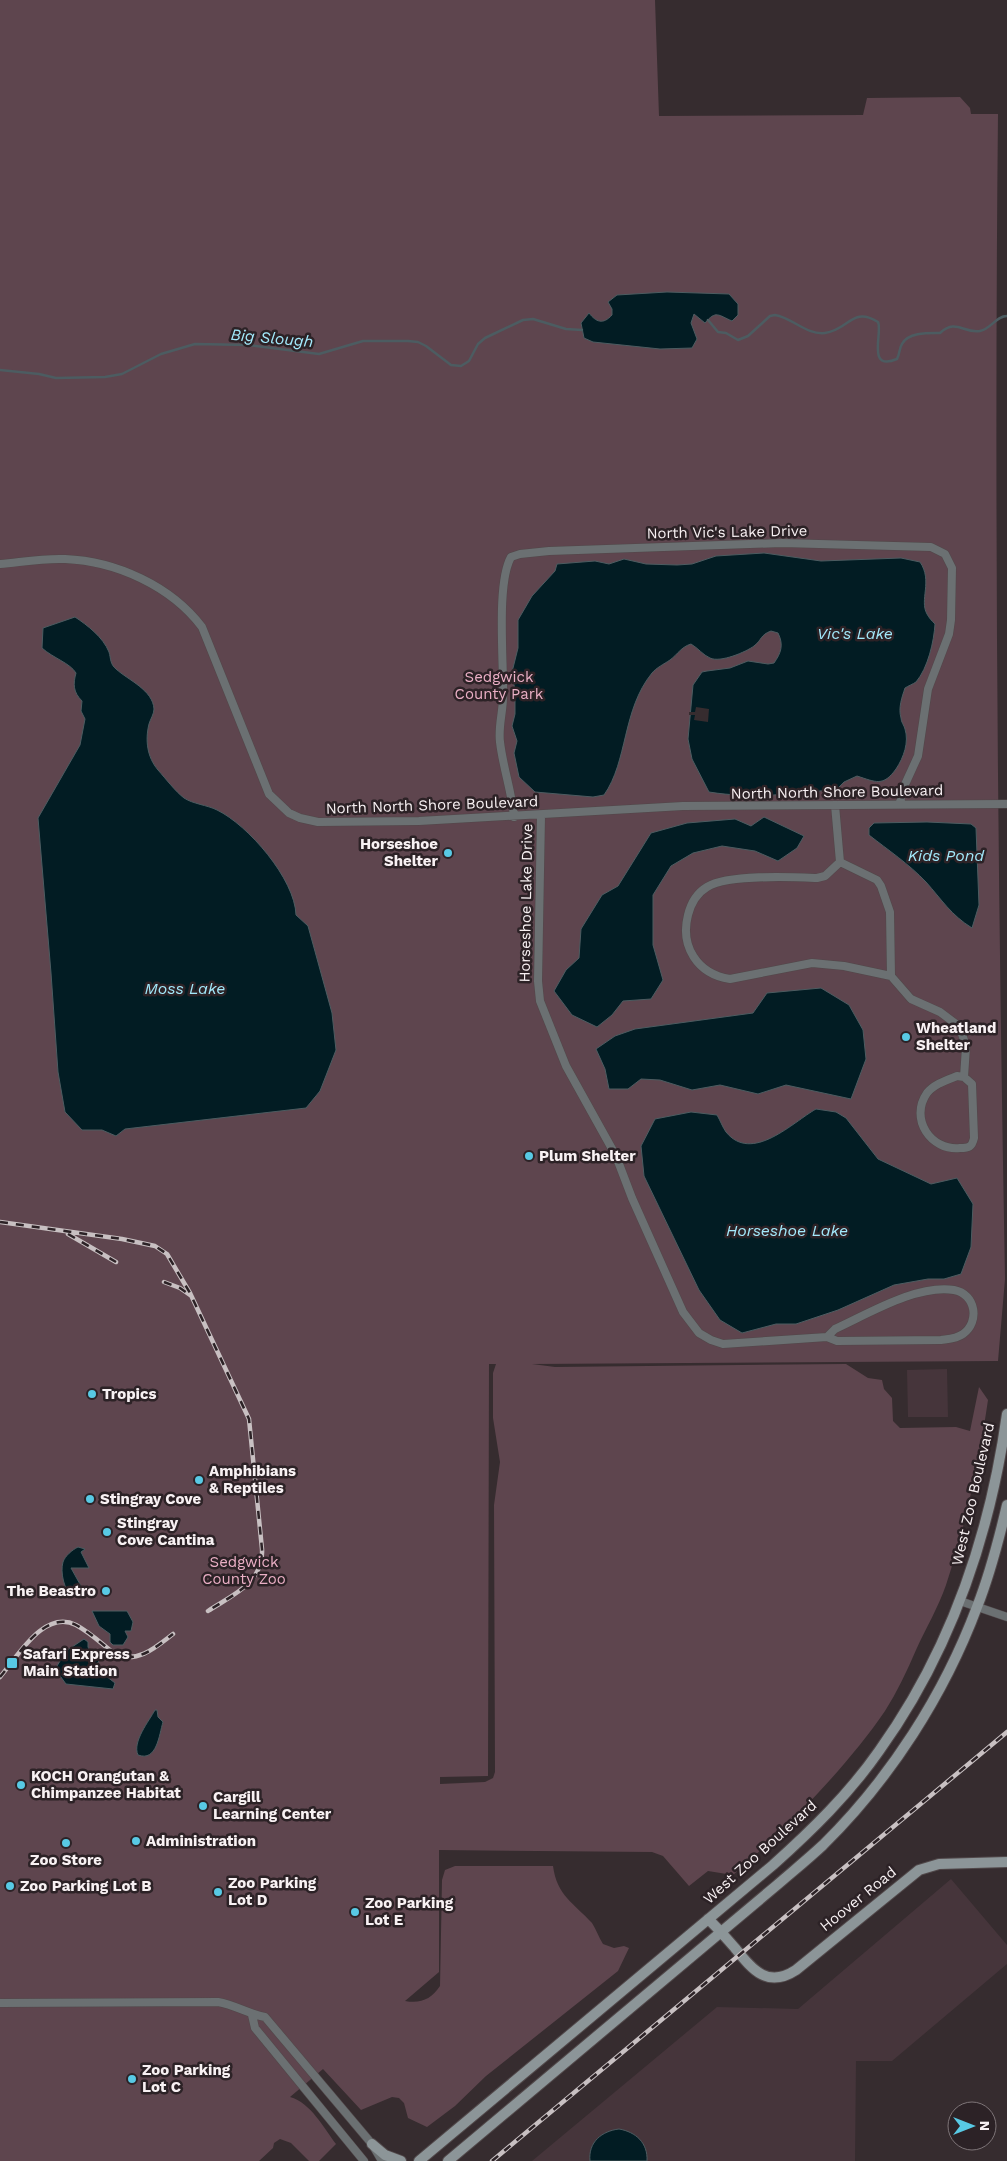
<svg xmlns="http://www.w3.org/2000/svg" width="1007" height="2161" viewBox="0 0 1007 2161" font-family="'Work Sans',sans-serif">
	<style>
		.built { fill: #46353b }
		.green { fill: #5e454e; fill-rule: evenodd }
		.water { fill: #021c23; stroke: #4c5c61 }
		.pier { fill: #362c2f }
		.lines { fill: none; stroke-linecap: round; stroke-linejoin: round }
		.stream { stroke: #4c5c61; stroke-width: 2.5 }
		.street-casing { stroke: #51484a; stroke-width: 9 }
		.secondary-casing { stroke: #51484a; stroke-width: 12 }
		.street { stroke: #6b7072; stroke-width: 8 }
		.secondary { stroke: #8c9598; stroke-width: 10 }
		.rail-casing { stroke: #c8c0c2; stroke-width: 4.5 }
		.rail { stroke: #2c2226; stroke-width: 2.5; stroke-dasharray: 8; stroke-linecap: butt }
		.poi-dot { fill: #58c9e4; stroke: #2c2226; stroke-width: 2 }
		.labels { text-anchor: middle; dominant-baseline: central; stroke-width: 5; stroke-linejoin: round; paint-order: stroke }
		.street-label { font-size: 15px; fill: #f8f1f3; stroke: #2c2226 }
		.park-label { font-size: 15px; fill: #eaafc5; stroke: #2c2226 }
		.poi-label { font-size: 15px; font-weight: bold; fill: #f8f1f3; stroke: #2c2226; text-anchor: start }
		.water-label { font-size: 16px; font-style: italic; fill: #a3e9fb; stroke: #2c2226 }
	</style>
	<rect width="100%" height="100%" fill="#362c2f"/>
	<path class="built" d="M947,1369L948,1417H908L907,1370Z
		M951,1879L1007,1945V1964L892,2061H856L855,2161H532L717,2007L798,2009Z"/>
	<path class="green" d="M0,0H655L659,116L863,115L867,98L960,97L970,108L971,114H998C994,502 998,891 1005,1279L998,1361L532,1364L555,1367L846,1364L868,1378L882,1380L884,1389L892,1398L893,1421L900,1428L956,1427L970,1431L979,1387L988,1400C979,1462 966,1524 946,1585C938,1608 926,1628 916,1650C907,1671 897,1692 885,1711C846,1768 785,1830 733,1875L708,1871L689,1886L663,1856L652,1852L439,1850V1972L405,2001C421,2004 431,1999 440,1986L442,1880L445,1870L455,1866H553C557,1896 574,1903 592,1923C596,1929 599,1938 603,1944L614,1948L624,1946L629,1948L618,1971L486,2076L455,2106L427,2127L408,2118L404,2103L399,2098L392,2097L361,2110L323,2069L290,2097C311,2103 323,2127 336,2144L319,2161H309L291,2143L280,2139L274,2143L273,2148L259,2161H0ZM489,1364H496L493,1373V1418L500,1462L494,1505L495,1772L493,1778L485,1782L440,1784V1777L488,1776Z"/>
	<path class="water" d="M667,292L729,294L738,304V315L732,321C718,315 716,310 705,323L694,314L691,323L697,339L692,348L660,349L593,342L584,338L581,323L589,313C596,322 603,325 612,315V309L608,302L617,295Z
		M764,553L821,561L901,558L920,562C933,581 919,600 927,614C929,618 932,621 935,624C934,641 928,668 916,682C913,684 908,686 905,688C902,697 898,708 901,718C901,722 904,725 905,729C909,742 904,757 896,769C883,787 876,782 857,776L844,782L837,789C795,794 752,799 709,792L692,759L688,739L693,685L702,672L707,671L730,668L748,661L768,664L774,663C781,653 784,645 778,633L771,631C760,635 762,640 754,646C746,652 720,663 710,658C703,655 698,648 691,644C681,647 678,654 670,660C664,664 656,668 652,673C622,710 628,761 604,795L593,797L535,792L519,777L514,753L517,741L512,726L515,714V691L512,672L518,648V620L532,596L555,571L557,564L595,561L609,564L624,559L646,564L677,565L692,564L716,556Z
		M75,617C87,625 103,637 109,652C111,659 110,664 116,669C128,680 153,690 154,709C154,714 150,720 149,724C145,740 147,757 158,770C166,779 175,791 184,798C193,804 207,805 217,810C248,825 295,879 296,915L308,926L332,1013L336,1050L320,1091L306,1108L125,1129L116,1136L102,1130H82L65,1112L58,1072L51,973L38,818L80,745L85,719L81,711L82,701C73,692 73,684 76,673C70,663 53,658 42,648L43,628Z
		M764,817L804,836L797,848L778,861L755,851L722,846L693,853L671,866L653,895V945L663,980L651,999L623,1001L612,1015L597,1027L572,1015L554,991L566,970L579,958L581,929L602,895L618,886L651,833L687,823L735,819L751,826Z
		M927,822L971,824L976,828L979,905L972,928C951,915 942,900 926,882C909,864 888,850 869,835V828L874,823Z
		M821,988L849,1005L863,1030L866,1059L851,1099L786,1085L758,1094L720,1085L692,1090L660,1080L641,1079L628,1089H609L605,1069L596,1049L615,1036L635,1029L753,1013L767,993Z
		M816,1109L836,1112L846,1118L878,1159L931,1184L957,1178L973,1204L971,1247L961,1274L944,1279H928L894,1285L838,1310L796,1324H776L742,1333L720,1320L699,1290L644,1176L641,1146L655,1119L691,1112L717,1115C720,1120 723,1128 726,1132C752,1164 793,1122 816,1109Z
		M78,1547L85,1549L81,1552L89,1568H71L81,1586L78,1593L74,1591L73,1597C64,1591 60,1572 63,1562C65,1556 72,1550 78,1547Z
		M92,1611H127L133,1622L131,1631H125L128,1637L123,1645H113L110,1642V1634L99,1626Z
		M84,1639L88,1642V1647L90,1651L102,1656L97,1664V1669L115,1683L113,1689L66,1684L58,1673L57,1666L66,1651Z
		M155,1710H157L158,1717L163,1722C159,1735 157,1762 138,1755C132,1742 149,1721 155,1710Z
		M619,2129C636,2132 648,2143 647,2161H590C588,2142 602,2131 619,2129Z"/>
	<path class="pier" d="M696,707L709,709L708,722L694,720L695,715H689V712H695Z"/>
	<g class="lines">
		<path class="stream" d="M708,320L718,332L726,333L738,340L748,336L770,316L775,315C793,318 806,335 825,333C849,330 852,306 878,322C883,332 866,372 897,359C900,354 899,348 902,344C908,332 929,333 940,333C956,318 964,334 980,331C991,329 996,316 1007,316
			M0,370L39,374L56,378L105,377L122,374L161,354L195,344L249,345L319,354L363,341H408L418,342L426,346L451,365L461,366L469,361L478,344L485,338L523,320L533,319L566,329L582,330"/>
		<defs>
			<path id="street" d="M0,564C22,562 43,558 65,559C116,561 171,586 202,627L269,794L289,813L300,818L318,822L419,821L683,806L1007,804
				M835,805L840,862L877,880L881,886L890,912L891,976L911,999L940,1012L960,1027L966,1047L964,1077
				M541,816L538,981L540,1001L566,1066L616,1156L632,1198L683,1312L699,1333L711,1340L723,1344L827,1337L837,1341L941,1340C948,1339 956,1339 963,1334C980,1322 976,1294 954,1290C917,1284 868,1314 835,1329L827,1337
				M514,817C512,792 503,768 500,742C498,727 503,712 503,697C504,663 496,584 511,557L520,554L549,551L782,543L931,547L945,554L952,568L951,620L949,634L928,689L918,756L902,791L900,804
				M840,862L825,876L817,878C792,877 728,874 707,887C697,893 691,903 688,915C680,946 697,974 730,979L812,963L844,966L891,976
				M957,1076L964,1077L972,1084L974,1138C972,1147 969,1148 960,1148C931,1151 909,1119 927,1093C934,1084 947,1080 957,1076Z
				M960,1601L1007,1617
				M0,2003L218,2002C235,2005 249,2014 265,2017L372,2144L382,2161
				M252,2015L255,2028L364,2161"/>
			<path id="secondary" d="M708,1919C718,1928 726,1938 735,1948C752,1969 767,1989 796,1970L919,1870L939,1864L1007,1862
				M372,2144L385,2155L401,2161
				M419,2161L773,1865C812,1830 849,1794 879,1751C950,1652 990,1535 1007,1414
				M448,2161L777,1885C792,1872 808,1859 823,1845C890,1779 944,1695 977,1607C990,1574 999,1539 1007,1505"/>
		</defs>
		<use href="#street" class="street-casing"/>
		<use href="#secondary" class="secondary-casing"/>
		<use href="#street" class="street"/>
		<use href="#secondary" class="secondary"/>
		<defs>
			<path id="rail" d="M0,1222L122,1239L155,1246L167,1254L190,1293L249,1419L262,1549C264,1583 232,1595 208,1611
				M68,1234L116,1262
				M164,1282L180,1288L190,1295
				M0,1677C18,1656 44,1609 76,1625C91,1633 103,1645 116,1655C139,1663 156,1647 173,1634
				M492,2161L1007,1732"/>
		</defs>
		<use href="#rail" class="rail-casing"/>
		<use href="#rail" class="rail"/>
	</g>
	<g class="poi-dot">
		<circle cx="448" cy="853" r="5"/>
		<circle cx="906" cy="1037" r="5"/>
		<circle cx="529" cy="1156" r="5"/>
		<circle cx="92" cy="1394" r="5"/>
		<circle cx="199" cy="1480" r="5"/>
		<circle cx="90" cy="1499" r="5"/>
		<circle cx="107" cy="1532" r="5"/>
		<circle cx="106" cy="1591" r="5"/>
		<rect x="6" y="1657" width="12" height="12" rx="2.5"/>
		<circle cx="21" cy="1785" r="5"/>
		<circle cx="203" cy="1806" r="5"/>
		<circle cx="136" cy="1841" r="5"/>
		<circle cx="66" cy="1843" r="5"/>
		<circle cx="10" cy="1886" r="5"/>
		<circle cx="218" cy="1892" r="5"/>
		<circle cx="355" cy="1912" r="5"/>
		<circle cx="132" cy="2079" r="5"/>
	</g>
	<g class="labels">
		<g class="street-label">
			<text transform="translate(727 532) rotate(-1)">North Vic's Lake Drive</text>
			<text transform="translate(837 792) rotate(-1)">North North Shore Boulevard</text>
			<text transform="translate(432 805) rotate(-2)">North North Shore Boulevard</text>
			<text transform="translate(526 903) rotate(-89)">Horseshoe Lake Drive</text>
			<text transform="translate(973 1494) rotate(-77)">West Zoo Boulevard</text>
			<text transform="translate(760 1852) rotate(-42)">West Zoo Boulevard</text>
			<text transform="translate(858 1899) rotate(-39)">Hoover Road</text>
		</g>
		<g class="park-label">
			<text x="499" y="677">Sedgwick<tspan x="499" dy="17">County Park</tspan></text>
			<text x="244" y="1562">Sedgwick<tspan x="244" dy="17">County Zoo</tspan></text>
		</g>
		<g class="poi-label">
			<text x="438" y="844" text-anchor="end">Horseshoe<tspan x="438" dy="17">Shelter</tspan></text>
			<text x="916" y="1028">Wheatland<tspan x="916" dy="17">Shelter</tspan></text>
			<text x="539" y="1156">Plum Shelter</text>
			<text x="102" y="1394">Tropics</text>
			<text x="209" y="1471">Amphibians<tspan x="209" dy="17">&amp; Reptiles</tspan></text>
			<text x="100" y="1499">Stingray Cove</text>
			<text x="117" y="1523">Stingray<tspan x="117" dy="17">Cove Cantina</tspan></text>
			<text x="96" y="1591" text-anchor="end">The Beastro</text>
			<text x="23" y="1654">Safari Express<tspan x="23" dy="17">Main Station</tspan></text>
			<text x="31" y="1776">KOCH Orangutan &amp;<tspan x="31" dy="17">Chimpanzee Habitat</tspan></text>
			<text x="213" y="1797">Cargill<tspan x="213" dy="17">Learning Center</tspan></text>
			<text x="146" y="1841">Administration</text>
			<text x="66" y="1860" text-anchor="middle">Zoo Store</text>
			<text x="228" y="1883">Zoo Parking<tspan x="228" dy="17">Lot D</tspan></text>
			<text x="20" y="1886">Zoo Parking Lot B</text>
			<text x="365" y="1903">Zoo Parking<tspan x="365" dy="17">Lot E</tspan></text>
			<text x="142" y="2070">Zoo Parking<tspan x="142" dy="17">Lot C</tspan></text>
		</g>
		<g class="water-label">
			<text transform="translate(272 338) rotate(5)">Big Slough</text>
			<text x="855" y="633">Vic's Lake</text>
			<text x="946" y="855">Kids Pond</text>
			<text x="185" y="988">Moss Lake</text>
			<text x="787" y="1230">Horseshoe Lake</text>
		</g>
	</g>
	<g transform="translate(972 2126) rotate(90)"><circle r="24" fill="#2c2226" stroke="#7e7578"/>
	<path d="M0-4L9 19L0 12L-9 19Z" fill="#58c9e4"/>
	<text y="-8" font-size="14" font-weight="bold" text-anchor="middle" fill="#f8f1f3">N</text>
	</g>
</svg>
